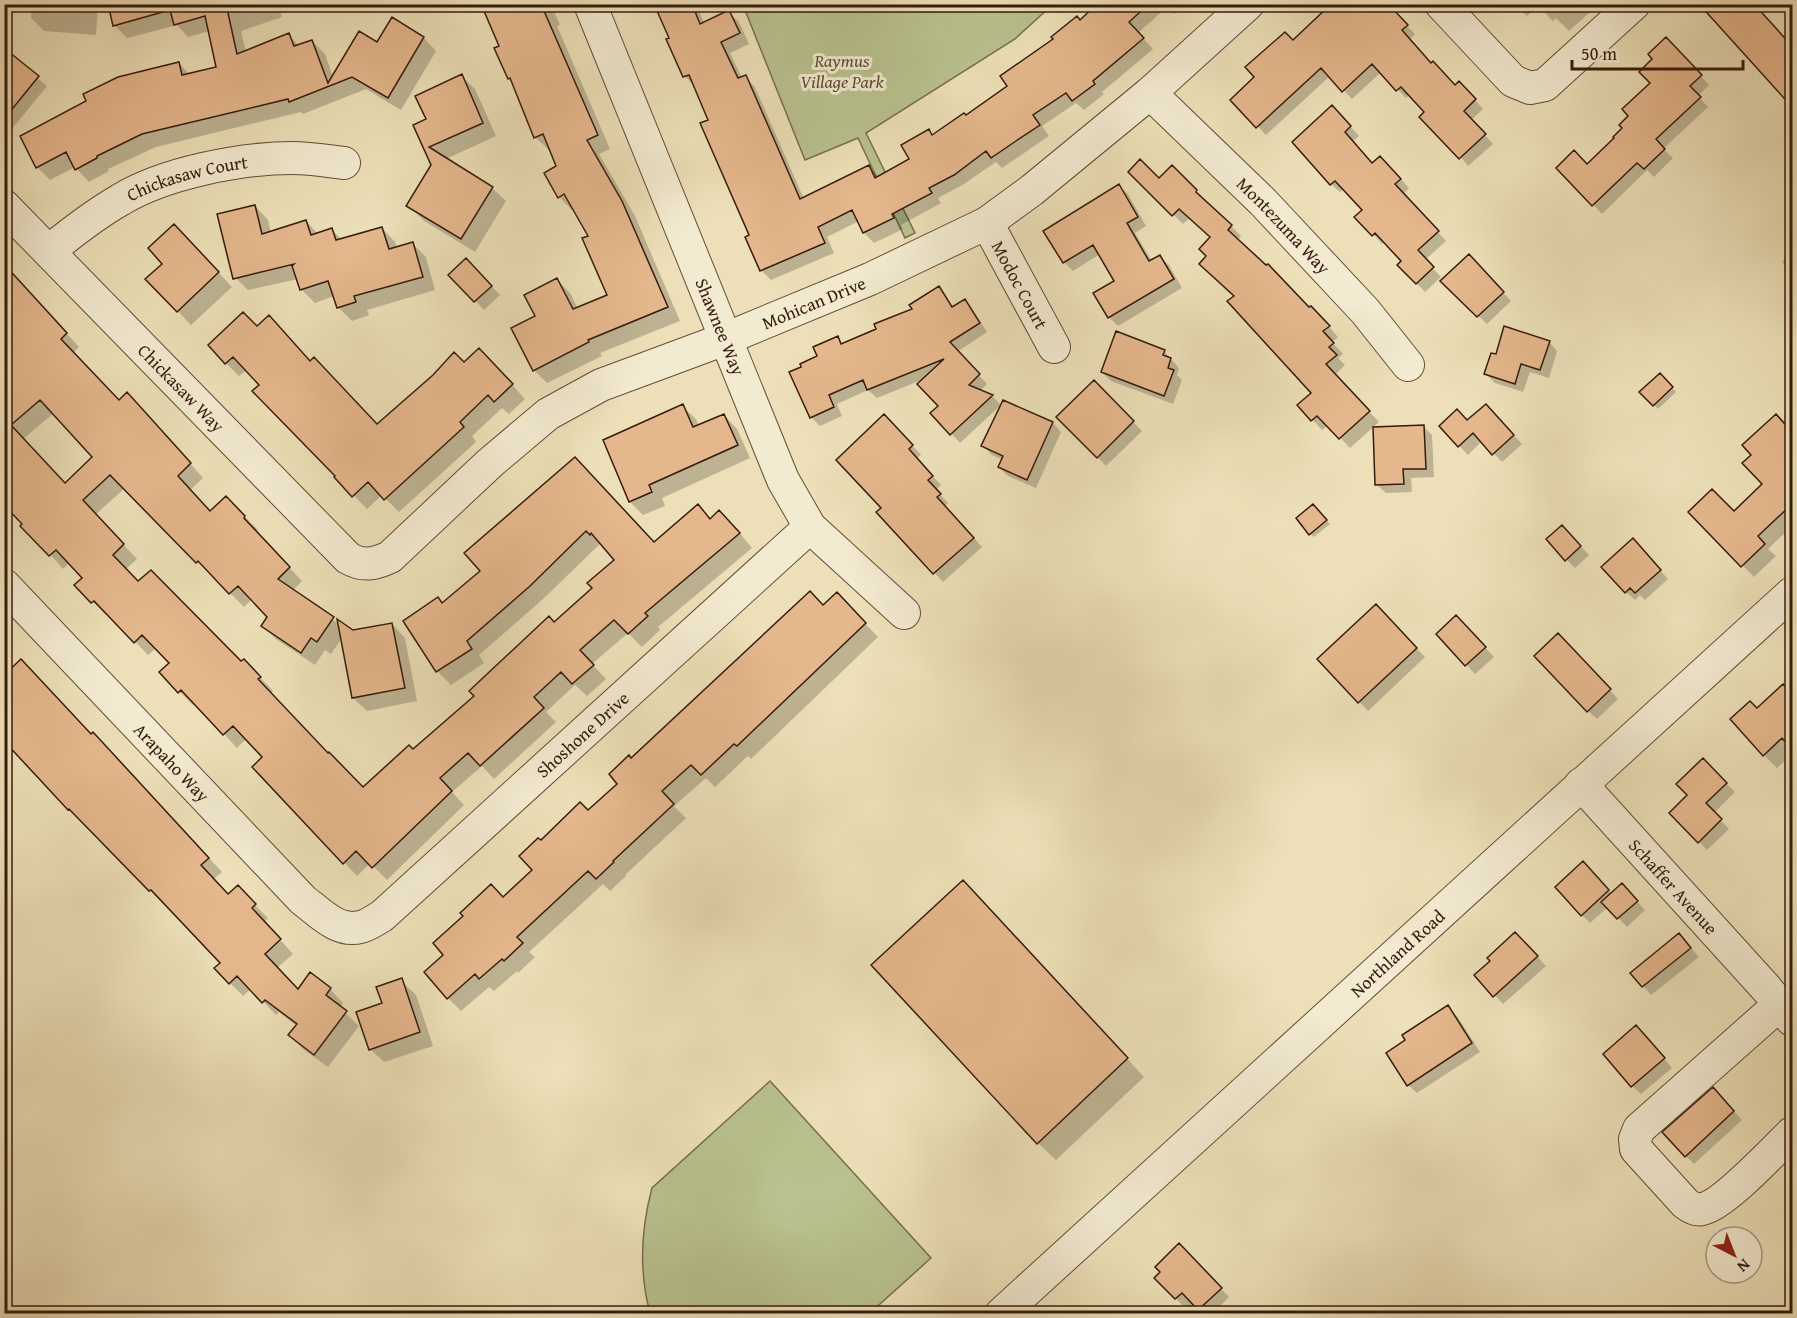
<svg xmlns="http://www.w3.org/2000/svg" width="1797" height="1318" viewBox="0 0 1797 1318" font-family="'Gentium Book Plus',serif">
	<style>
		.green { fill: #b9c28e; stroke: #786e4e; stroke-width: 1.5 }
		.shadow { fill: #0003; fill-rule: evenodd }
		.building { fill: #e5b78d; stroke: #361b0d; stroke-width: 1.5; fill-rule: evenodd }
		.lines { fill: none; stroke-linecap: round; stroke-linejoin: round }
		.minor-casing { stroke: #644c38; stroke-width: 34 }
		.minor { stroke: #f3ebd1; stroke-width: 32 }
		.labels { text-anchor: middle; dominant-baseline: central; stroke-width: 6; stroke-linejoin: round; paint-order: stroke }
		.park-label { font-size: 18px; font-style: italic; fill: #5d4d34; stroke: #f3ebd1 }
		.street-label { font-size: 18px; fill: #361b0d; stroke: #f3ebd1 }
	</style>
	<rect width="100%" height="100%" fill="#ede0b8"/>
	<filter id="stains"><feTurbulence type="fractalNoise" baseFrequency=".00333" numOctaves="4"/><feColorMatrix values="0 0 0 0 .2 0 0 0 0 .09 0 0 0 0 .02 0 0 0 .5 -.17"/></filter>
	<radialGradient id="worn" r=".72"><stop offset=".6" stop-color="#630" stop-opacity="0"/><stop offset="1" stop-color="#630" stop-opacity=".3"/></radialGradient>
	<path class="green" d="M743,5H1052L1015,39L866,133L915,233L905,238L858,138L805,160Z
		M770,1081L931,1258L870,1313H650C639,1272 641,1229 652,1188Z"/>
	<path class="shadow" d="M32,4H98L96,35L44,31L31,18Z
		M109,4H290L279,8L282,17L241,31L246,52L289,35L299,46L312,41L325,54L333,77L378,44L392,19L424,38L436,51L401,110L366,89L303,114L301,112L156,147L108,169L109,171L89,182L75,167L50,180L37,167L179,63L190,75L218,68L209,31L188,37L177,25L127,38L114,25Z
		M483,4L551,5L560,25L557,26L610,149L599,154L635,216L680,321L600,353L602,356L547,383L534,370L537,317L557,280L570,293L578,309L609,296L590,237L574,209L572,210L559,197L558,167L551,149L549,150L535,137L513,81L509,78L501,46Z
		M655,4H696L704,23L728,12L739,22L749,44L730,53L742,78L745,77L755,87L804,199L869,167L879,177L911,159L929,131L933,136L966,117L1009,87L1099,4H1184L1174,14L1167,7L1138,33L1153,49L1102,92L1104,94L1084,110L1076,103L1042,126L1049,136L1002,168L996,162L964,184L938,198L941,203L901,225L903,229L874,243L864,233L859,221L827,237L834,253L771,280L761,270L751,236L710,121L695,87L685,76Z
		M1515,4H1599L1569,31L1556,18L1553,21L1538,6L1527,16Z
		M1753,4L1792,48V105L1703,6Z
		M1393,12L1415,34L1409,40L1432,64L1455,86L1467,91L1483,109L1471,120L1493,144L1468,166L1410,94L1406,98L1381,72L1352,99L1330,76L1266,135L1232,100L1293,42L1391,14Z
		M1666,39L1709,85L1698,96L1708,107L1663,149L1673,158L1654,177L1647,170L1602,214L1558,168L1587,166L1624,128L1652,83L1654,59Z
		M4,50L47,86L7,135L4,132Z
		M461,76L475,89L496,136L446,159L492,188L506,201L475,252L424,221L411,207L432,165L415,126L428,120Z
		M1341,116L1359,136L1352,142L1373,165L1389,166L1409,188L1403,194L1446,241L1425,260L1441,277L1425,292L1399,265L1403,261L1385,241L1382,244L1357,217L1364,211L1344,189L1340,192L1331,184Z
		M1172,167L1241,236L1237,240L1309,309L1321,318L1338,337L1332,342L1343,354L1338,358L1345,365L1335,375L1379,422L1350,448L1328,425L1322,430L1299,405L1313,393L1235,296L1208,256L1212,238L1190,218L1183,224L1130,172L1159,180Z
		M1119,186L1128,194L1146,226L1135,233L1152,261L1160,257L1169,265L1182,288L1118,326L1109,317L1116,282L1100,254L1073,271L1064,262Z
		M255,206L268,220L271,233L306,221L318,234L332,230L342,240L382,228L395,242L397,248L413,244L426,257L435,290L367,310L369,315L352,321L338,307L334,296L315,303L301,289L298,279L248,290L234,276Z
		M187,239L232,287L191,325L147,279Z
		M1792,251V273L1782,262Z
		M1477,265L1511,301L1487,324L1442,281Z
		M475,269L500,295L484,310L450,275Z
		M25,288L79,347L73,353L119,402L141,407L203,478L190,490L210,512L239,511L258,530L256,532L302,581L293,590L340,625L353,632L392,624L405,638L417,701L367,711L353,698L342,638L331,654L325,650L315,665L276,639L263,626L269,617L252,599L244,607L125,488L95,515L137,559L126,569L139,583L257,674L273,691L270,694L363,789L413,751L476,696L594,588L616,560L601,543L543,599L479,655L484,663L451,685L438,672L405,621L443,604L482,571L575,459L655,543L697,506L711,520L733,525L752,548L658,627L660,630L642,647L628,633L592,664L606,679L587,696L575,685L546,712L556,722L494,779L482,766L452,792L464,805L387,880L370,863L357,876L344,862L264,757L247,738L237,748L195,703L193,705L179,691L171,663L156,648L148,655L108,613L106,615L76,585L84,578L69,563L63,569L24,524L4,406ZM54,413L94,457L66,484L23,439Z
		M938,288L954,308L964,301L973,310L987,332L957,352L987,384L980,391L993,397L1001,405L960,443L932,413L940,406L924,379L877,398L868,390L837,404L842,416L820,426L811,417L819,357L837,338L843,344L878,330L914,309Z
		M257,328L311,362L377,426L464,364L492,363L525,399L509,414L502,408L472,436L476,442L399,512L382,495L367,509L336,477L337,476L247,370L239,376L226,363Z
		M1549,342L1557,351L1549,378L1530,372L1523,392L1495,383L1486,374L1497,356Z
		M1164,351L1179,368L1177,375L1182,380L1173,404L1111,381L1102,372Z
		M1660,375L1676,392L1658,409L1642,392Z
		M1094,382L1142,431L1106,466L1058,417Z
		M1003,402L1053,423L1061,432L1036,488L1008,476L999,467L1003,460L992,455L983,446Z
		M682,406L696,419L699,426L724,415L737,429L750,458L662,498L665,506L643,515L630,502Z
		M1494,414L1522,444L1502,462L1482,441L1468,455L1441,426L1468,422Z
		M1776,416L1792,433V526L1768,549L1776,556L1754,577L1690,512L1734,513L1764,484L1753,455Z
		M893,425L921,455L916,459L941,485L936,490L948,503L945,506L982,547L943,582L879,512L883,508Z
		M1423,426L1432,435L1434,477L1411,478L1412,492L1386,493L1377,485Z
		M1317,509L1330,524L1314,537L1310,534Z
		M1570,535L1589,555L1575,568L1566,559Z
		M1641,549L1668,579L1645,600L1640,595L1635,600L1626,592Z
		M837,594L878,637L751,759L748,756L715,787L706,778L674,806L686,818L625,875L626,876L610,891L603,884L529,952L535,957L518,973L517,971L494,991L489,987L461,1011L448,998L504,899L534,870L541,842L588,812L619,784L631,760L824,607Z
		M1376,606L1425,657L1368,711L1319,660Z
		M1465,626L1494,657L1475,674L1438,634Z
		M1567,644L1618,699L1597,719L1588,711Z
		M4,663L106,747L222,872L213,880L229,896L251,901L268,918L264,922L293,954L277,968L298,991L330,989L343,1003L340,1008L359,1026L328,1067L303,1049L290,1035L297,1026L279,1012L276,1015L251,989L243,996L230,983L222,963L165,902L163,904L84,821L82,822L69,809L4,740Z
		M1783,686L1792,695V754L1777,768L1764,755Z
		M1703,760L1735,792L1714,813L1729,829L1707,850L1671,813L1689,795Z
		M1592,872L1612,894H1630L1645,910L1627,927L1608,907L1590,923L1582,915Z
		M981,899L1144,1077L1056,1160L1038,1143Z
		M1679,935L1699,957L1651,995L1643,986Z
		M1524,942L1546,966L1503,1004L1476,975Z
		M402,982L416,995L433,1046L384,1062L370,1049L384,1004Z
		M1448,1007L1457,1016L1480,1052L1417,1093L1408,1085Z
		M1645,1036L1672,1068L1641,1094L1632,1086Z
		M1722,1098L1742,1120L1694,1164L1686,1156Z
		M1792,1182V1195L1786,1188Z
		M1179,1245L1229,1297L1212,1314H1191L1156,1278Z"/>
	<path class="building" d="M108,4H226L237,54L289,33L294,46L312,40L328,83L359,31L377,42L392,17L424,37L388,98L352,77L289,102L288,99L142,134L97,156V158L75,170L66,152L36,168L20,136L86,101L83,94L118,77L179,62L182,75L216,67L205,16L174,25L170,10L113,26Z
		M481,4H541L598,135L587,140L622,201L668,307L588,340L589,342L533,371L511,328L535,316L524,295L557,278L573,309L607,295L582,238L588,236L564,194L558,198L544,173L556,166L543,134L534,138L510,78L508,79L494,48L499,46Z
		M654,4H692L700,24L729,10L740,33L721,42L738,78L746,75L800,199L869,165L875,178L909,159L901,145L929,129L932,135L964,113L966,115L1007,86L1000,76L1053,39L1051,37L1077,16L1080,20L1097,4H1149L1129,22L1144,38L1093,81L1095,84L1072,101L1066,93L1033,115L1040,125L1016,141L991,158L986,151L954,175L929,188L932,193L892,214L894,218L863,233L852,210L818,227L825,243L760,271L745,237L749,235L700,123L708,120L689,75L683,77L666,39L669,38Z
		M1331,4H1383L1390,12L1393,9L1408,25L1402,30L1431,63L1433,61L1455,85L1459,81L1476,99L1464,111L1486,134L1459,159L1419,117L1424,112L1401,87L1396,91L1372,64L1342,92L1321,68L1256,128L1230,100L1254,77L1245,67L1285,32L1293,40Z
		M1699,4H1754L1792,46V107Z
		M1666,37L1702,75L1690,86L1701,97L1656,139L1665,149L1644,169L1637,163L1592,206L1556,168L1574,150L1587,164L1614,138L1613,137L1622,128L1619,125L1628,116L1622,109L1650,83L1639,72L1652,59L1648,54Z
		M4,48L39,76L4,119Z
		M462,74L483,123L429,147L493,187L461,239L406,206L431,165L413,125L426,119L415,96Z
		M1332,105L1351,126L1345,132L1372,163L1380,156L1401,179L1395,184L1439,231L1418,250L1434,267L1416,284L1397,265L1401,261L1375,233L1372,236L1354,217L1362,210L1335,181L1330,185L1292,142Z
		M1140,159L1159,178L1172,165L1197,190L1196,192L1232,225L1228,230L1266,265L1268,264L1309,307L1311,306L1330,326L1323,331L1334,343L1329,347L1337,355L1326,364L1370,411L1339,439L1317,416L1311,421L1297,405L1311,393L1227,301L1234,296L1199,264L1206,256L1199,249L1210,237L1179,209L1172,216L1128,172Z
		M1119,184L1138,217L1127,223L1149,261L1160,255L1174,279L1108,318L1093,293L1114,281L1093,245L1063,263L1043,231Z
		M255,205L262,234L306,220L311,235L332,228L336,240L382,227L389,249L413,242L423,277L354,296L356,302L337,308L328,281L300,290L292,266L294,264L233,279L217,214Z
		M174,224L219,272L177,312L145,279L162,264L148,248Z
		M1469,254L1504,292L1477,317L1440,281Z
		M466,258L492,286L474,302L448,275Z
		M4,264L67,333L61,339L119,400L127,392L191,463L178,476L210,511L226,496L245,516L244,518L290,567L278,579L334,617L317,642L311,638L301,653L261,626L267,617L238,586L229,594L198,561L196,563L110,475L83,500L124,544L113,555L138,581L151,570L241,661L244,659L261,677L258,679L328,753L329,752L363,787L409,745L413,749L474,696L469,691L549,616L554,622L592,588L587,583L614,560L591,533L590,535L586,531L530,586L467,641L472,649L436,672L403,621L438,597L442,603L480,571L464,553L575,457L654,542L698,504L710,519L719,510L740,533L645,613L648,616L628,634L614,620L580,650L594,665L572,684L561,672L534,697L544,708L480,766L468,753L440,778L452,791L372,868L356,851L343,864L252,767L262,757L233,726L223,735L181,690L178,693L159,672L169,663L142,635L134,643L94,601L91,603L74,585L82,578L56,550L49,556L20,526L22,524L4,505ZM40,400L92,457L65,483L11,425Z
		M939,286L952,307L965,299L980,323L950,342L980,374L969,385L993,395L950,435L930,413L938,406L917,384L944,359L867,390L863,380L829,395L834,407L810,418L789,372L801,367L800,364L817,356L813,347L838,336L841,344L876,329L874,324L912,309L909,305Z
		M243,312L257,326L269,315L310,361L314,357L377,424L433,375L454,352L464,362L479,348L513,384L494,402L488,395L460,422L464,427L384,500L368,482L352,497L334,477L335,476L252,391L259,385L233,357L225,364L208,345Z
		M1504,326L1550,341L1540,370L1521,364L1515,384L1484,374L1491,353L1496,354Z
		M1116,331L1165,350L1163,355L1171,358L1168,368L1174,370L1164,396L1101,372Z
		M1660,373L1673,387L1653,406L1639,392Z
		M1094,380L1134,421L1097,458L1056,417Z
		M1003,400L1053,422L1027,480L998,467L1003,456L981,446Z
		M683,404L693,427L724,414L738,445L649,485L652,492L629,502L603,440Z
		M1486,404L1514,435L1492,455L1473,433L1458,447L1439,426L1457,409L1467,420Z
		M884,414L913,445L909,449L933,476L928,480L941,494L937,497L974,538L933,574L876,512L881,508L836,460Z
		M1776,414L1792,432V504L1758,536L1765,544L1741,567L1688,512L1712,489L1734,511L1762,484L1742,463L1751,455L1742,445Z
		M1424,425L1426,469H1403L1404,484L1375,485L1373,427Z
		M1313,504L1327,520L1309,535L1296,518Z
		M1562,525L1581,546L1565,561L1546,539Z
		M1633,538L1661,570L1635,593L1630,588L1625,593L1601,567Z
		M810,591L823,605L837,592L866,623L737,746L734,744L701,775L691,765L662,791L674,804L613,861L614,862L596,879L588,871L517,937L523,943L504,961L502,959L479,979L475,974L447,999L424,972L443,955L433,943L463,916L460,913L491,884L503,897L532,870L519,856L538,838L541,840L580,802L588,810L617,784L609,774L629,755L631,758Z
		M1376,604L1417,648L1358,703L1317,659Z
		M1456,615L1486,647L1465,666L1436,634Z
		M337,619L353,630L392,623L405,688L352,698Z
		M1558,633L1611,689L1587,712L1534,656Z
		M21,659L91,734L93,732L209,858L201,865L228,894L238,885L256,904L252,908L281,939L265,954L298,989L310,972L331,988L326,995L347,1011L314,1055L288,1035L297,1024L265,1000L262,1003L237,976L229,984L214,968L220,963L151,890L149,891L69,809L68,810L4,741V675Z
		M1783,684L1792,694V750L1782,738L1763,756L1730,719L1750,701L1757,708Z
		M1703,758L1727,783L1706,803L1722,819L1698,843L1669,813L1687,795L1676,784Z
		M1583,861L1609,890L1581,916L1555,887Z
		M963,880L1128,1058L1037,1144L871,965Z
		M1622,883L1638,901L1617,919L1601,902Z
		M1515,932L1538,956L1493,997L1474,975L1490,961L1487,958Z
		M1679,933L1691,948L1642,987L1630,973Z
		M402,978L420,1032L369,1050L356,1012L382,1003L376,987Z
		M1448,1005L1472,1043L1407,1086L1386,1053L1405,1040L1402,1035Z
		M1636,1025L1665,1058L1631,1087L1603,1054Z
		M1713,1087L1734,1111L1685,1157L1662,1132Z
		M1179,1243L1222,1288L1198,1310L1182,1293L1175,1299L1154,1278L1160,1272L1155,1267Z"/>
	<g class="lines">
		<defs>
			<g id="minor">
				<path id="s1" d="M590,4L783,480L810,527L904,613"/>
				<path d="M1441,4L1513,81L1530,88L1545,85L1634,4"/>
				<path id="s2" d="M1150,93L1263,202L1365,311L1408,365"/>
				<path id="s3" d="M4,206L348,558C363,567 375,564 390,557L490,463L548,414L601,385L725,339L870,279L987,223L1032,190L1150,93L1248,4"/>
				<path id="s4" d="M987,223L1054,347"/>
				<path id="s5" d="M49,251C71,233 94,215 120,200C164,173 241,158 293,158C310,158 327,161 344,163"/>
				<path id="s6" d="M4,585L303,900C319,912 338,933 360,927C367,926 375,920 382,916L810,527"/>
				<path id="s7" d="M1581,784L1766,988L1792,1020"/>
				<path d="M1780,1004L1639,1129L1635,1139L1636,1149L1685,1203C1690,1207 1696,1211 1702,1209C1723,1206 1775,1149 1792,1133"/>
				<path id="s8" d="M1001,1314L1792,593"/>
			</g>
		</defs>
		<use href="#minor" class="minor-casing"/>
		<use href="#minor" class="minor"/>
	</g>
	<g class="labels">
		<g class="park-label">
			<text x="842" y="60">Raymus<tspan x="842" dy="21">Village Park</tspan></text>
		</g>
		<g class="street-label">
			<text stroke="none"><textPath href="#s5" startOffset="159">Chickasaw Court</textPath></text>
			<text stroke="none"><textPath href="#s2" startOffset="188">Montezuma Way</textPath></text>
			<text stroke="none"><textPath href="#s4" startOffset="70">Modoc Court</textPath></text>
			<text stroke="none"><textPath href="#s3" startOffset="1038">Mohican Drive</textPath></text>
			<text stroke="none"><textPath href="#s1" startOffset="348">Shawnee Way</textPath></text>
			<text stroke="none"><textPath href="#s3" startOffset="254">Chickasaw Way</textPath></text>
			<text stroke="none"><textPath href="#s6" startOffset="795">Shoshone Drive</textPath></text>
			<text stroke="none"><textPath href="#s6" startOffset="244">Arapaho Way</textPath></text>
			<text stroke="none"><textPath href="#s7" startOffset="138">Schaffer Avenue</textPath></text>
			<text stroke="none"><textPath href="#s8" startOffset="536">Northland Road</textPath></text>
		</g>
	</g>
	<rect width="1797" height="1318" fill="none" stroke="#ede0b8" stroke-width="24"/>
	<rect x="6" y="6" width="1785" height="1306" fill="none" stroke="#361b0d" stroke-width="3"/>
	<rect x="12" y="12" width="1773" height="1294" fill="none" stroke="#361b0d" stroke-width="1.5"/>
	<g transform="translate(1734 1255) rotate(138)"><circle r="28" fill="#f3ebd1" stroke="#a79883" stroke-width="1.5"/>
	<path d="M0-4.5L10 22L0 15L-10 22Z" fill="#8f2418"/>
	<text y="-9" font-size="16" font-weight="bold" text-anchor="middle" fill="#361b0d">N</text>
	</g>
	<path d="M1572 60v9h171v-9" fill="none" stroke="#361b0d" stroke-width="3"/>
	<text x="1581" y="60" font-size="18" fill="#361b0d" stroke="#f3ebd1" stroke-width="4.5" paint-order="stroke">50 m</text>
	<rect width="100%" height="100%" filter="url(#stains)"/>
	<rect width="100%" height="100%" fill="url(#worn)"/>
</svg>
